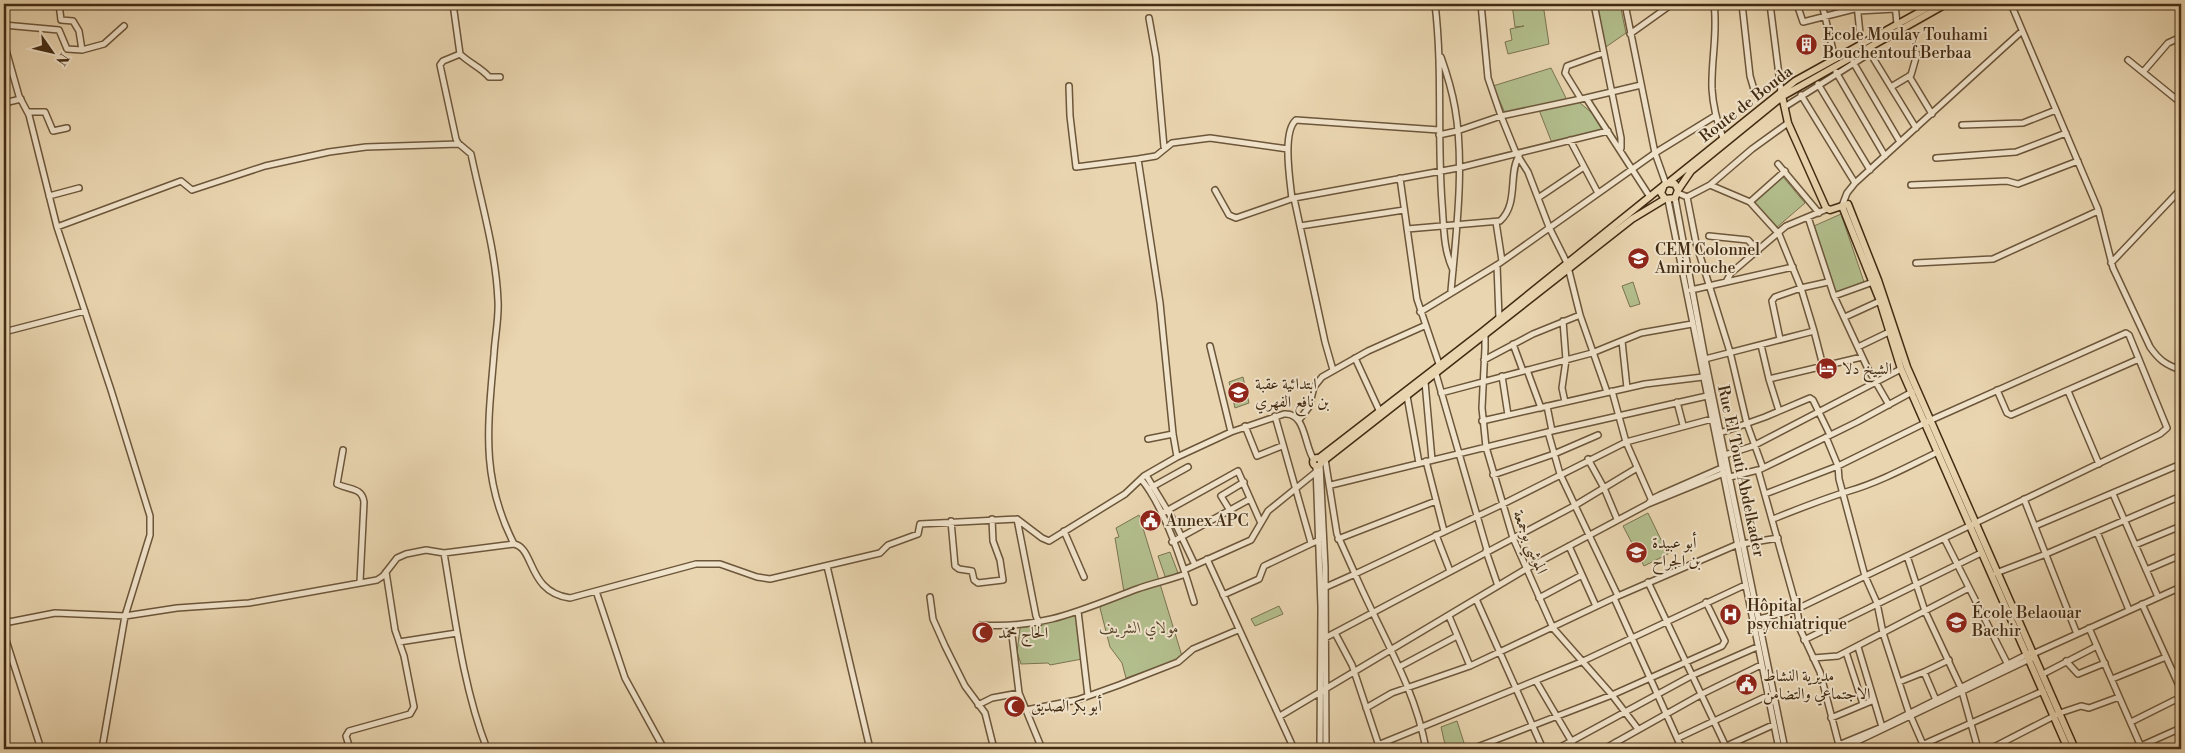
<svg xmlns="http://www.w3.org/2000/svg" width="2185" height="753" viewBox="0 0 2185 753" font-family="'Libre Bodoni',Amiri,serif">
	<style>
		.green { fill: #b3be8d; stroke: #7a7450 }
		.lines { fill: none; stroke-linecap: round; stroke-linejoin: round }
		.minor-casing { stroke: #6c563a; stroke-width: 8 }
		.major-casing { stroke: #422b12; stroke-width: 9 }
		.minor { stroke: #f1e4cc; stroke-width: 5 }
		.major { stroke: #e9d5b0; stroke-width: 6 }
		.labels { text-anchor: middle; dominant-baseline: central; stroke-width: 4; stroke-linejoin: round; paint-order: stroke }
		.poi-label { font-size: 16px; fill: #422b12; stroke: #f1e4cc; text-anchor: start }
		.street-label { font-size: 16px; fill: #422b12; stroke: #f1e4cc }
		.park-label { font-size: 16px; font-style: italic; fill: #59482b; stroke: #f1e4cc }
	</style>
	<rect width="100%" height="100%" fill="#e9d5b0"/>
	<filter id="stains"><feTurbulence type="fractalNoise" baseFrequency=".004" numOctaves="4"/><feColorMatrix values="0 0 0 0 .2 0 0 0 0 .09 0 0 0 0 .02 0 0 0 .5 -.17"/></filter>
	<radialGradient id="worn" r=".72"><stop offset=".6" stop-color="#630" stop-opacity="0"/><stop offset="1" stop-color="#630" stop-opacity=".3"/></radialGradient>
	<path class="green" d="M1512,4H1543L1549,44L1508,54L1505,42L1512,40L1510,29L1524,26L1515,27Z
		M1594,4H1620L1626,33L1603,49Z
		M1551,68L1567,100L1505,113L1493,86Z
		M1579,102L1592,113L1602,130L1552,143L1539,110Z
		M1783,177L1805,203L1776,228L1754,202Z
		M1841,214L1864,282L1836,292L1814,226Z
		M1633,282L1640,304L1630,307L1622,286Z
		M1243,377L1249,403L1235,408L1229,382Z
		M1648,513L1668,554L1644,566L1623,526Z
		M1139,515L1182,656L1177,660L1126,678L1122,663L1110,647L1100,608L1102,605L1124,592L1115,538L1119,537L1116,528Z
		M1170,552L1178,573L1166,579L1158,556Z
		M1279,606L1283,614L1255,626L1251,619Z
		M1070,614H1076L1082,659L1050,665L1048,663L1021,664L1017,652L1020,628L1035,626Z
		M1457,721L1466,749H1446L1441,727Z"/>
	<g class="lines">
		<defs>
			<path id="minor" d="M59,4L61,20L73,21L79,31L82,50L104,44L124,26
				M453,4L460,54L443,61L440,65L456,139L458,143L471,154C481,202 496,251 498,301C499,318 495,336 494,354C488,426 480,477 514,544
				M1435,4C1443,70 1437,136 1442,203C1444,226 1443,249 1453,270
				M1594,4L1621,138V148
				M1625,4L1655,153L1666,184
				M1714,4C1718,33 1711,60 1712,89C1713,106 1717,122 1723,138
				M1742,4L1750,76L1755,93
				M1770,4L1781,91
				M1797,4L1803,22L1858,8
				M1822,4L1835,59
				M1857,4L1861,44
				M1895,4L1897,24
				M2011,4L2098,209L2113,268L2150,347C2159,360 2166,365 2181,370
				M1770,7L1785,4
				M1858,11L1895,9
				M1149,18L1156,57L1164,147
				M4,25L59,30L67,49L82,50
				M1630,34L1672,4
				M4,43L19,96L29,115L57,227L111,390L150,516V535L125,616L102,749
				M1603,53L1567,66L1565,73L1581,99L1586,98L1650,197
				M460,54C469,63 482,68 489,77H500
				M1441,57C1447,74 1452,91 1455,108C1465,165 1456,235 1451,291
				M2128,60L2181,103
				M1853,62L1900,142
				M1836,72L1885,156
				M2143,72L2168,43L2181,37
				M1909,76L1932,114
				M1818,84L1870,170
				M1069,86L1070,116L1076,167L1138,159
				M1891,87L1911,75L1917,54
				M1801,95L1855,183
				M1586,98L1641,85
				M1581,99L1501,116L1516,153L1528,172L1549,227L1567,263L1580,315L1607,392
				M4,103L21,99
				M1786,106L1870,53L1916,128
				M28,112H45L53,131L67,128
				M1962,125L2023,123L2056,110
				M1439,135L1457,131L1501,116L1488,78L1481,4
				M1570,140L1598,193
				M1936,158L2016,152L2066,133
				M1778,164L1819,213
				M1400,178L1417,299L1440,367
				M1710,185L1752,149L1788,123
				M1911,185L2007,181L2018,184L2078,161
				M1215,190L1229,215L1236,218L1294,198L1458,168L1608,131
				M1678,193L1687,197L1710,185L1750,202
				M49,196L79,188
				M1687,197L1696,243L1730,352L1747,424L1763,468
				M1294,198L1325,342L1333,370
				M1538,198L1584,167
				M1675,198L1705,359L1785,749
				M1292,199C1290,180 1282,132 1296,120L1439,130
				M1668,200L1779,749
				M1842,206L1847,193L1855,183L2022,31
				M1808,217L1834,296L1867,367L1889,405
				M1496,222L1502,261
				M1300,226L1404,210
				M57,227L181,181L192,190L265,166L329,152L366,147L459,144
				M1407,229L1500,221C1519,204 1508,173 1519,156
				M1709,236L1748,240L1758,251
				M1916,263L1993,259L2098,211
				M2111,263L2181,189
				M1497,265L1499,318
				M1726,282L1731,273L1786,226L1827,209
				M1691,290L1793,267
				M1834,296L1873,282
				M1420,312L1497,265L1655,153L1715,116
				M1845,317L1880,301
				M1563,321L1566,360L1562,388L1565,402
				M1814,331L1823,366
				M4,332L85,311
				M1483,332L1485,337V348L1482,408L1486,447L1513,538L1553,628L1612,695L1638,729
				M1780,339L1772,301L1775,297L1801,288L1779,234L1750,202L1785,171
				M1622,341L1627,388
				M1513,344L1523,371
				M1761,345L1769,379
				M1210,346L1231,432
				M1858,347L1889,332
				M1355,358L1379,410
				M1705,359L1814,331L1801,288L1828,282
				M1484,360L1533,334L1580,315
				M1527,370L1541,408
				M1436,374L1487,550
				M1502,376L1508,415
				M1425,382L1432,460
				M1997,390L2007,413L2011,415L2139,359
				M1612,391L1626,442L1652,501
				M2068,391L2099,464
				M1441,393L1592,353L1641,333L1692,324
				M1407,396L1419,463
				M1677,402L1683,425
				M1547,406L1552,431
				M1779,411L1769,379L1862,357
				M1275,416L1311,543
				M1299,420L1309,407L1314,387L1322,377L1368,351L1424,326
				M1482,421L1645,384L1703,377
				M1245,426L1257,456L1282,446
				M1548,432L1560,474L1618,596
				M1720,433L1765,417L1810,398L1813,400L1830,435
				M1826,437L1838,466L1839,479L1865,576L1877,603L1883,633L1909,713
				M1148,439L1173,434
				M343,450L337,484C349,490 362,487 364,502L360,582
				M1725,455L1753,446L1901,369
				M1177,457L1173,434L1160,303L1138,159L1156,156L1172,143L1210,138L1288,149
				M1325,459L1337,534L1355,574L1501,505L1626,442L1712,419
				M1588,459L1604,488L1617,519
				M1426,461L1444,531
				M1320,465L1325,567L1326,749
				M1316,466L1321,607L1320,749
				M1724,467L1660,495L1652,499L1648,504L1724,473
				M1761,469L1857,422L1912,392
				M1146,475L1175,523L1195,565
				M1493,475L1554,454L1598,435
				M1730,477L1758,470L1797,609L1800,629L1820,672L1840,749
				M1141,479C1165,508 1183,565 1194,602
				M1331,485L1552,431L1707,396
				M1152,487L1188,467
				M2113,494L2158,597
				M2024,499L2077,634
				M1229,509L1221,496L1244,482
				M1161,514L1238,471L1260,521
				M1017,519L1036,616L1039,623
				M1773,519C1798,509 1823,499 1849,491C1880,482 1909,466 1938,452
				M951,521L955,566L959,569L972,571L974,580L978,583L1003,580L1000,560L993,541L992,519
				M2035,526L2181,464
				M1064,531L1084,577
				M2097,532L2129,610
				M1436,535L1450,571
				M1944,538L2008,665
				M1338,539L1436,501
				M1172,542L1250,499
				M2135,545L2181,526
				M1569,546L1596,606
				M1486,551L1498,586
				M444,553C455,618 463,687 487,749
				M1907,556L1925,611L1961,688L1978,749
				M1207,559L1294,749
				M827,566L870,749
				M1184,570L1251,540L1268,511L1316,472
				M2146,570L2181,555
				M1996,573L2046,554L2181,496
				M1648,582L1727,749
				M1326,587L1355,574C1380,632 1415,687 1426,749
				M596,591L625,678L664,749
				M1223,595L1259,579L1264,566L1319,540
				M930,597L933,619L945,646L965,686L985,713L994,749
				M1539,598L1582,575
				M1614,598L1682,749
				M1476,599L1543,749
				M2142,604L2181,690
				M1078,611L1088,696
				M1449,616L1470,666
				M1759,619L1797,609L2160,434L2167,428L2129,335L2126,333L1931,420L1838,466L1765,494
				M4,623L55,613L125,616L177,608L249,603L377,580L383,576L397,558L406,554L426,550L444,553L514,544C535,548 527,592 570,598L696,564H720L757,577L770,579L880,553L888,545L918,534L920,524L1017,519L1042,538L1049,541L1125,494L1144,476L1177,457L1231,432L1284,414C1306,412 1304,446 1314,460
				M981,625C1043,629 1081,610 1137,589C1153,583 1170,580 1185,574
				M1011,627L1019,693L1042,749
				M2089,628L2142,749
				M1335,633L1352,665L1380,749
				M4,634L41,749
				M1325,638L1574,506L1637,468
				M1804,640L1981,553
				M399,642L457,633
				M1858,647L1882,727
				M1846,652L1863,704
				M1813,658L1838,656L1969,588
				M2066,661L2078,674L2105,663
				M1399,667L1457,636
				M1924,672L1949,660
				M2043,674L2097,646
				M2112,679L2166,657
				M1536,681L1576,749
				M1899,682L1924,672L1936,700
				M978,705L992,698L1019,693
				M1366,708L1392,693L1470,666L1618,596L1736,545L1778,538
				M1026,710L1077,700L1119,685L1178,662L1193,649L1238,630
				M1280,716L1526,569L1648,504
				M1911,717L1925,749
				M1831,718L1874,700
				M2131,722L2181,697
				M1678,738L1767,696
				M1616,742L1620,749
				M350,749L346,736L349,731L410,714L414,707L404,656L395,630L386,572
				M1368,749L1581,662L1745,585
				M1472,749L1612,695L1722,646L1725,641L1706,602
				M1557,749L1693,675L1757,647
				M1604,749L1702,694L1761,665
				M1720,749L1773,725
				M1829,749L1882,727L2032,652L2035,653L2181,587
				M1841,749L2032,658
				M1913,749L2043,691
				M1990,749L2060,713L2081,706L2089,708L2119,697
				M2134,749L2181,728"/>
			<path id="major" d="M1781,91L1788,123L1826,208L1830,210L1848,204L1878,280L1907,367L2075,749
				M1668,183L1795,81L1934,4
				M1678,190L1691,171L1783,96L1946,4
				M1842,206L1880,301L1901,369L2068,749
				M1313 462a4 4 0 1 1 8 0a4 4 0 1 1-8 0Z
				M1319,458L1482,332L1663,186
				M1321,463L1632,219L1665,199L1675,198L1678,190L1675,184L1668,183L1664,185L1661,193L1665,199"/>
		</defs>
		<use href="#minor" class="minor-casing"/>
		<use href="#major" class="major-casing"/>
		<use href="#minor" class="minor"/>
		<use href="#major" class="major"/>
	</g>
	<defs>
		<symbol id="building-disc" viewBox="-11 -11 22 22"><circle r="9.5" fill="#8f2418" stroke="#f1e4cc"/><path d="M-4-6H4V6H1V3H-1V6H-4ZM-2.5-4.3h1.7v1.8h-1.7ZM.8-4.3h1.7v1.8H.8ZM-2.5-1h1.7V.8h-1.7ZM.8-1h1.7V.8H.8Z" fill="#fff"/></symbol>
		<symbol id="school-disc" viewBox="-11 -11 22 22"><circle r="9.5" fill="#8f2418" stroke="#f1e4cc"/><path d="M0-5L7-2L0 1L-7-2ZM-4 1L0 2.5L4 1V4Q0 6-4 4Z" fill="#fff"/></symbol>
		<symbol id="hotel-disc" viewBox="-11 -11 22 22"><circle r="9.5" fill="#8f2418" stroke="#f1e4cc"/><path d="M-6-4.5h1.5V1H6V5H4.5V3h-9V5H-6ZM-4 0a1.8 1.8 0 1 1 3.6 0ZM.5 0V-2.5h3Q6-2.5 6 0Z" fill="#fff"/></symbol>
		<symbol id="civic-disc" viewBox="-11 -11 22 22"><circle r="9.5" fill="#8f2418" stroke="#f1e4cc"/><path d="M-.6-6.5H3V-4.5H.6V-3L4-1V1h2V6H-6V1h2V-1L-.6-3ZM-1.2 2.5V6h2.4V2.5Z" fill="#fff"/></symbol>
		<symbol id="hospital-disc" viewBox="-11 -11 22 22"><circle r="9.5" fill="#8f2418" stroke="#f1e4cc"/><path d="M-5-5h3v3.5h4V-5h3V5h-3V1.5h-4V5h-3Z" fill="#fff"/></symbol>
		<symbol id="mosque-disc" viewBox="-11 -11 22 22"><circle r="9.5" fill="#8f2418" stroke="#f1e4cc"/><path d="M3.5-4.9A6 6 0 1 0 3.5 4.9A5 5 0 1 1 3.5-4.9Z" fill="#fff"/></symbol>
	</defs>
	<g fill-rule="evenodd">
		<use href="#building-disc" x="1794" y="32" width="25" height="25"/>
		<use href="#school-disc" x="1626" y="246" width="25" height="25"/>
		<use href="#hotel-disc" x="1814" y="356" width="25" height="25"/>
		<use href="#school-disc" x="1226" y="380" width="25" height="25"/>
		<use href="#civic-disc" x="1138" y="508" width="25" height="25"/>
		<use href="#school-disc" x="1624" y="540" width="25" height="25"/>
		<use href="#hospital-disc" x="1718" y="602" width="25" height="25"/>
		<use href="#school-disc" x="1944" y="610" width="25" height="25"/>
		<use href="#mosque-disc" x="970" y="620" width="25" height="25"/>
		<use href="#civic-disc" x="1734" y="672" width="25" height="25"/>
		<use href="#mosque-disc" x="1002" y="694" width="25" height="25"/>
	</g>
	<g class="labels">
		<g class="poi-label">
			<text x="1823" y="35">Ecole Moulay Touhami<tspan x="1823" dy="18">Bouchentouf Berbaa</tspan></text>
			<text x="1655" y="250">CEM Colonnel<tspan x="1655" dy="18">Amirouche</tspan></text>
			<text x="1842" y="369">الشيخ دلا</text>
			<text x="1255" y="384">ابتدائية عقبة<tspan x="1255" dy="18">بن نافع الفهري</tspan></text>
			<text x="1166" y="521">Annex APC</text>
			<text x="1652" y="543">أبو عبيدة<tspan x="1652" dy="18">بن الجراح</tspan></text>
			<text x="1747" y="606">Hôpital<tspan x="1747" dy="18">psychiatrique</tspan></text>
			<text x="1972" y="613">École Belaouar<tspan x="1972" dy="18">Bachir</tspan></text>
			<text x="998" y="633">الحاج محمد</text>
			<text x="1763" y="676">مديرية النشاط<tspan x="1763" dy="18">الاجتماعي والتضامن</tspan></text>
			<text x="1031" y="706">أبو بكر الصديق</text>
		</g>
		<g class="street-label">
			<text transform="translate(1746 104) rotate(-38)">Route de Bouda</text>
			<text transform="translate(1741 471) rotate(78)">Rue El Touti Abdelkader</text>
			<text transform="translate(1530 542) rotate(68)">الموشي بوجمعة</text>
		</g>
		<g class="park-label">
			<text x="1139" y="628">مولاي الشريف</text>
		</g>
	</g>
	<rect width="2185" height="753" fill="none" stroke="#e9d5b0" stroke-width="20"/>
	<rect x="5" y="5" width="2175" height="743" fill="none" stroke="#422b12" stroke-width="2.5"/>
	<rect x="10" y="10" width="2165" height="733" fill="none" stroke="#422b12"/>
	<g transform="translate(52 52) rotate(124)" stroke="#f1e4cc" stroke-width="4" paint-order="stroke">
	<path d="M0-4L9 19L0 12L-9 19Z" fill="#422b12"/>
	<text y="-8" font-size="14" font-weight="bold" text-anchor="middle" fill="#422b12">N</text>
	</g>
	<rect width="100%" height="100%" filter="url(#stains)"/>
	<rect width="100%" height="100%" fill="url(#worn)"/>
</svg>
